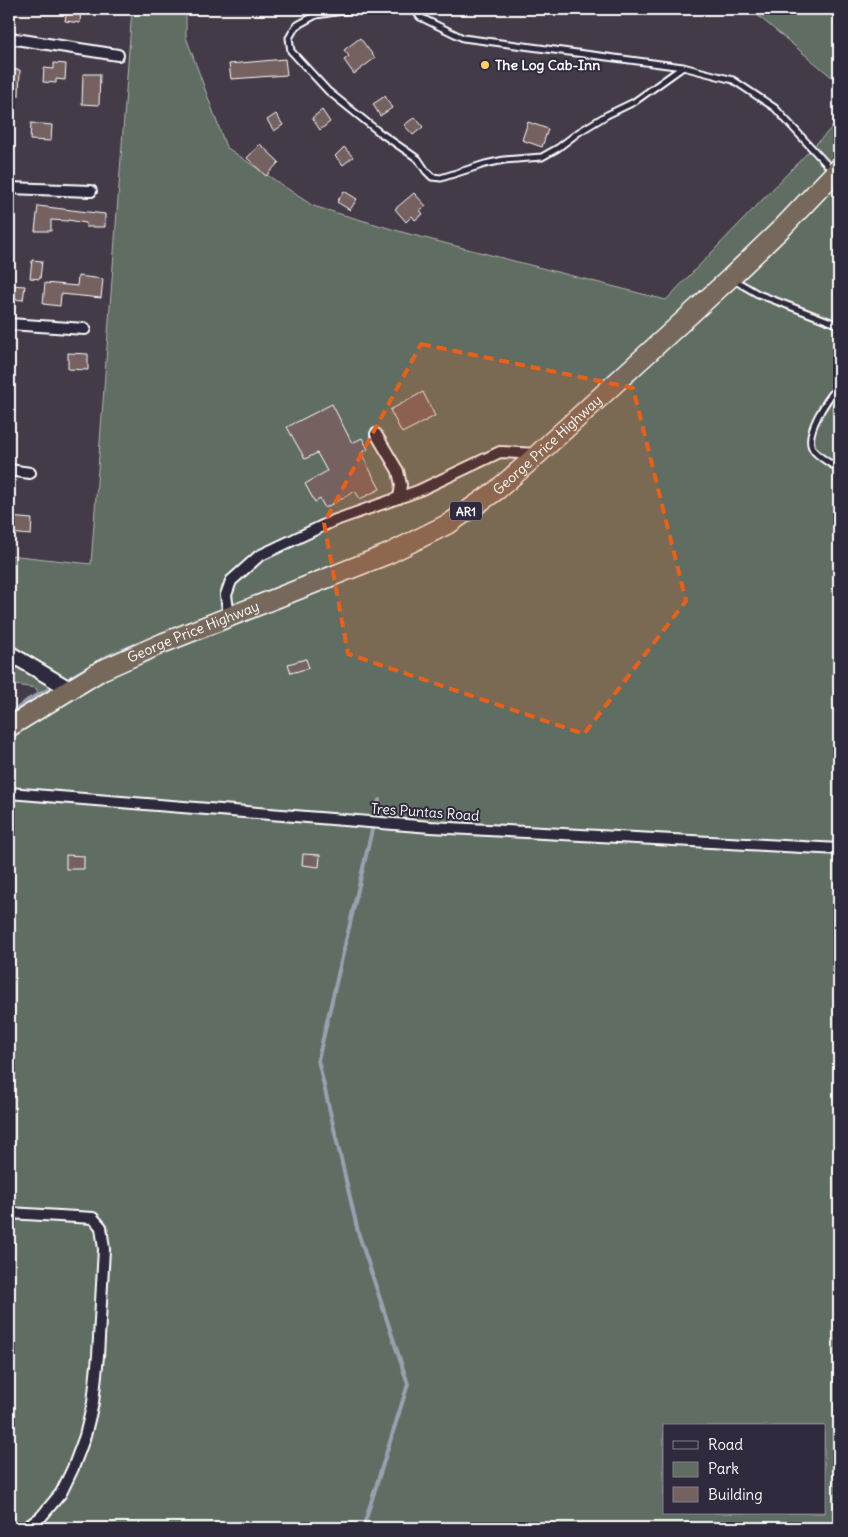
<svg xmlns="http://www.w3.org/2000/svg" width="848" height="1537" viewBox="0 0 848 1537" font-family="Delius,sans-serif">
	<style>
		.green { fill: #606d62; stroke: #b0b6b0; fill-rule: evenodd }
		.lines { fill: none; stroke-linecap: round; stroke-linejoin: round }
		.stream { stroke: #97a1b0; stroke-width: 4 }
		.building { fill: #746261; stroke: #fff }
		.lane-casing { stroke: #fff; stroke-width: 9 }
		.street-casing { stroke: #fff; stroke-width: 14 }
		.secondary-casing { stroke: #fff; stroke-width: 18 }
		.highway-casing { stroke: #fff; stroke-width: 22 }
		.lane { stroke: #2f2a3d; stroke-width: 5 }
		.street { stroke: #2f2a3d; stroke-width: 10 }
		.secondary { stroke: #2f2a3d; stroke-width: 14 }
		.highway { stroke: #76695c; stroke-width: 19 }
		.marked { fill: #e96118; fill-opacity: 0.2; stroke: #e96118; stroke-width: 4; stroke-dasharray: 10 6; stroke-linejoin: round }
		.poi-dot { fill: #ffd166; stroke: #2f2a3d; stroke-width: 2 }
		.labels { text-anchor: middle; dominant-baseline: central; stroke-width: 4; stroke-linejoin: round; paint-order: stroke }
		.shield { fill: #2f2a3d; stroke: #c1bfc5; stroke-width: 1 }
		.shield-label { font-size: 12px; font-weight: bold; fill: #fff }
		.poi-label { font-size: 14px; font-weight: bold; fill: #fff; stroke: #2f2a3d; text-anchor: start }
		.street-label { font-size: 14px; fill: #fff; stroke: #2f2a3d }
	</style>
	<rect width="100%" height="100%" fill="#443b48"/>
	<filter id="ink" filterUnits="userSpaceOnUse"><feTurbulence type="fractalNoise" baseFrequency=".02" numOctaves="2"/><feDisplacementMap in="SourceGraphic" scale="10" xChannelSelector="R" yChannelSelector="G"/><feConvolveMatrix kernelMatrix="1 2 1 2 8 2 1 2 1" color-interpolation-filters="sRGB"/></filter>
	<g filter="url(#ink)">
		<path class="green" d="M132,9H186V37L226,147L313,206L409,234L666,300L839,120V1528H9V741L35,721L107,678L102,670L41,700L36,688L9,684V555L91,564ZM664,1426H824V1513H664Z
			M750,9H839V83Z"/>
		<g class="lines">
			<path class="stream" d="M71,677L110,655L135,645
				M9,715L28,700L49,689
				M363,1528L408,1384L358,1232L318,1060L379,800"/>
		</g>
		<path class="building" d="M67,9H81L80,23L65,21Z
			M360,38L375,58L354,74L344,60L349,56L344,50Z
			M285,59L287,75L231,79L229,64Z
			M54,63L66,64L65,80L56,79V83L43,82L44,68L54,69Z
			M9,69L20,70L19,96L9,95Z
			M83,74H100L99,105L82,104Z
			M385,96L392,108L380,116L373,104Z
			M322,110L330,122L320,130L312,118Z
			M276,114L283,125L274,131L267,120Z
			M415,117L423,127L413,135L404,125Z
			M528,122L548,129L542,147L522,140Z
			M31,123L52,125L51,141L30,140Z
			M260,144L279,162L266,176L247,158Z
			M344,147L353,157L343,165L335,156Z
			M344,191L357,199L350,210L337,202Z
			M414,193L426,206L420,210L423,214L415,220L412,216L406,222L395,209Z
			M38,206L105,214V227H86V223L68,220V221L51,220V231H35Z
			M32,260L42,261L40,279L30,278Z
			M78,276L103,279L101,298L61,294L60,306L43,304L45,283L77,286Z
			M9,285L25,286L23,300L9,299Z
			M68,353L88,354V370L68,369Z
			M423,392L435,416L402,433L390,410Z
			M332,404L352,443L362,438L368,449L361,453L380,489L360,499L355,491L325,508L320,499L315,502L305,484L327,471L317,453L305,459L287,427Z
			M9,517L32,519L31,535L9,533Z
			M306,659L309,668L291,673L288,664Z
			M303,854L320,855L319,867L302,865Z
			M66,855L84,856V869H66Z"/>
		<g class="lines">
			<defs>
				<path id="lane" d="M356,9L316,15L296,26L289,38L291,51L328,91L379,132L418,159L426,171L432,177L441,178L485,164L504,160L542,157L558,148L579,132L607,115L634,102L683,67
					M414,9L420,17L463,38L683,67L733,80L775,108L831,169
					M734,280L758,294L839,325
					M839,385C829,397 801,435 814,451C820,458 831,464 839,469"/>
				<path id="street" d="M9,38L118,55
					M9,188L91,191
					M9,324L85,329
					M376,434L398,471L401,485L399,498
					M9,470L30,473
					M229,617L226,595L231,581L259,556L333,521L418,491L500,452L537,454
					M9,793L431,827L839,849
					M9,1213L93,1218L101,1227L104,1249L98,1356L93,1403L85,1436L73,1468L61,1493L41,1517L26,1528"/>
				<path id="secondary" d="M9,653L71,690"/>
				<g id="highway">
					<path id="s1" d="M9,727L102,670L163,643L388,554L450,523L497,490L538,454L730,278L783,227L839,168"/>
				</g>
			</defs>
			<use href="#lane" class="lane-casing"/>
			<use href="#street" class="street-casing"/>
			<use href="#secondary" class="secondary-casing"/>
			<use href="#highway" class="highway-casing"/>
			<use href="#lane" class="lane"/>
			<use href="#street" class="street"/>
			<use href="#secondary" class="secondary"/>
			<use href="#highway" class="highway"/>
		</g>
	</g>
	<path class="marked" d="M421,344L633,388L686,601L584,734L348,654L324,523Z"/>
	<circle class="poi-dot" cx="485" cy="65" r="5"/>
	<g class="labels">
		<rect class="shield" x="450" y="501.5" width="32" height="19" rx="4"/>
		<g class="shield-label">
			<text x="466" y="511">AR1</text>
		</g>
		<g class="poi-label">
			<text x="495" y="65">The Log Cab-Inn</text>
		</g>
		<g class="street-label">
			<text stroke="none"><textPath href="#s1" startOffset="612">George Price Highway</textPath></text>
			<text stroke="none"><textPath href="#s1" startOffset="208">George Price Highway</textPath></text>
			<text transform="translate(425 812) rotate(4)">Tres Puntas Road</text>
		</g>
	</g>
	<rect width="848" height="1537" fill="none" stroke="#2f2a3d" stroke-width="30"/>
	<rect x="15" y="15" width="818" height="1507" fill="none" stroke="#fff" stroke-width="2" filter="url(#ink)"/>
	<rect x="663" y="1424" width="162" height="90" fill="#2f2a3d" stroke="#827f8b"/>
	<rect x="673" y="1441" width="25" height="8" fill="#2f2a3d" stroke="#827f8b"/>
	<text x="708" y="1450" font-size="15" fill="#ffffff">Road</text>
	<rect x="673" y="1462" width="25" height="15" fill="#606d62" stroke="#827f8b"/>
	<text x="708" y="1474" font-size="15" fill="#ffffff">Park</text>
	<rect x="673" y="1487" width="25" height="15" fill="#746261" stroke="#827f8b"/>
	<text x="708" y="1500" font-size="15" fill="#ffffff">Building</text>
</svg>
